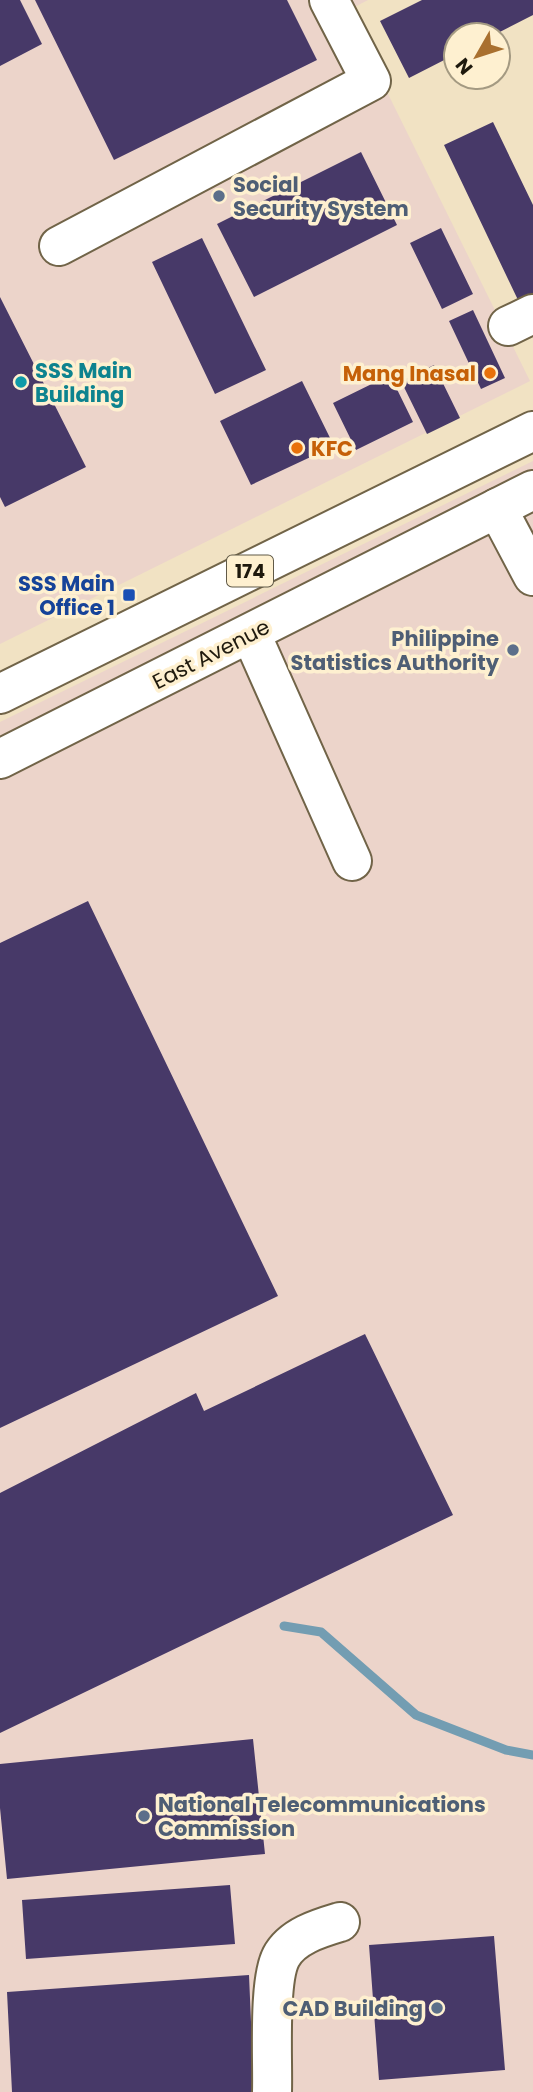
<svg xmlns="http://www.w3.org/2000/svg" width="533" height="2092" viewBox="0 0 533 2092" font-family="Poppins,sans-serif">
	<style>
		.commercial { fill: #ecd4ca }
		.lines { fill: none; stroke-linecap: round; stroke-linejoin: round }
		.stream { stroke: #739db2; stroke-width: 9 }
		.building { fill: #473968 }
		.minor-casing { stroke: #716448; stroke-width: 42 }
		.major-casing { stroke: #716448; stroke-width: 42 }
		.minor { stroke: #fff; stroke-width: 38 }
		.major { stroke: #fff; stroke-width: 38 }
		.service-dot { fill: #5c6f8a; stroke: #fef0d0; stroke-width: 2.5 }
		.food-dot { fill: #e8710a; stroke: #fef0d0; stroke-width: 2.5 }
		.culture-dot { fill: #0f9aa8; stroke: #fef0d0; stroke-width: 2.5 }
		.transit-dot { fill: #1a4fb4; stroke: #fef0d0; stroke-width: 2.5 }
		.labels { text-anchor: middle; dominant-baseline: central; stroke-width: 7; stroke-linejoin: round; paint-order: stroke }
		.shield { fill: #fef0d0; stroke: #615a48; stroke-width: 2 }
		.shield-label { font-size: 19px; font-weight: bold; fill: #1e190d }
		.service-label { font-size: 21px; font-weight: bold; fill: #4e5e75; stroke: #fef0d0; text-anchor: start }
		.culture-label { font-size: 21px; font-weight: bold; fill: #0d838f; stroke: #fef0d0; text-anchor: start }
		.food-label { font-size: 21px; font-weight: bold; fill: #c56008; stroke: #fef0d0; text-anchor: end }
		.transit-label { font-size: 21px; font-weight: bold; fill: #164399; stroke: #fef0d0; text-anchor: end }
		.street-label { font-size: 21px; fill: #1e190d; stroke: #fef0d0 }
	</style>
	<rect width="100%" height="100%" fill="#f1e2c3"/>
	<path class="commercial" d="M0,0H368L347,11L530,381L0,644Z
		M533,461V2092H0V722Z"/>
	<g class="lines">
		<path class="stream" d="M284,1626L321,1632L416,1715L506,1750L533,1755"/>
	</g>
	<path class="building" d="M0,0H20L42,44L0,66Z
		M35,0H287L317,60L114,160Z
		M422,0H533V15L494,35H456V54L409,78L380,21Z
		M493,122L533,205V293L518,300L444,145Z
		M361,152L397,225L254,297L217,224Z
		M441,228L473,294L442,309L410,243Z
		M202,238L266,370L215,394L152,262Z
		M0,297L86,467L5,507L0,497Z
		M473,310L505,378L481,389L449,321Z
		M434,365L460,418L427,434L401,381Z
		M390,375L413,422L356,450L333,403Z
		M302,381L334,446L251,485L220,421Z
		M88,901L278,1296L0,1428V943Z
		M365,1334L453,1515L0,1733V1493L196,1393L204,1411Z
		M253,1739L265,1854L7,1879L0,1808V1764Z
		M230,1885L235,1944L26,1959L22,1900Z
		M494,1936L505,2070L379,2080L369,1945Z
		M249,1975L254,2092H12L7,1992Z"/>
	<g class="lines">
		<defs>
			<path id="minor" d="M59,246L371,81L329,0
				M508,326L533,314
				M497,508L533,576
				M251,634L352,861
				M272,2092C273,2061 268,1982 281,1957C292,1936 320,1928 340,1922"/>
			<path id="major" d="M0,694L533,431
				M0,759L533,490"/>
		</defs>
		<use href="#minor" class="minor-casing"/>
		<use href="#major" class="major-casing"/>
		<use href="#minor" class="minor"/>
		<use href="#major" class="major"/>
	</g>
	<g class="service-dot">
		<circle cx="219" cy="196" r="7"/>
		<circle cx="513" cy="650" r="7"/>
		<circle cx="144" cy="1816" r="7"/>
		<circle cx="437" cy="2008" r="7"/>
	</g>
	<g class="food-dot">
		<circle cx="490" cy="373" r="7"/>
		<circle cx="297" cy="448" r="7"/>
	</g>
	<circle class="culture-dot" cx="21" cy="382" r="7"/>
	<rect class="transit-dot" x="122" y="588" width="14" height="14" rx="3.5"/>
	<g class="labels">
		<rect class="shield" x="227" y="555.5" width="46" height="31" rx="5"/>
		<g class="shield-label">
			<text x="250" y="571">174</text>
		</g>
		<g class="service-label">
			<text x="233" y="184">Social<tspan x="233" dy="24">Security System</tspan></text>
			<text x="499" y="638" text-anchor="end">Philippine<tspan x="499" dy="24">Statistics Authority</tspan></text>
			<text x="158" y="1804">National Telecommunications<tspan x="158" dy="24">Commission</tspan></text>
			<text x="423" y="2008" text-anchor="end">CAD Building</text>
		</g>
		<g class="culture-label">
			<text x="35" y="370">SSS Main<tspan x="35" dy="24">Building</tspan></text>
		</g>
		<g class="food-label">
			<text x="476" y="373">Mang Inasal</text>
			<text x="311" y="448" text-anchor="start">KFC</text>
		</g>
		<g class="transit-label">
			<text x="115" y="583">SSS Main<tspan x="115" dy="24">Office 1</tspan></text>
		</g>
		<g class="street-label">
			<text transform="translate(211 654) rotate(-27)">East Avenue</text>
		</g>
	</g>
	<g transform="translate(477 56) rotate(231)"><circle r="33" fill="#fef0d0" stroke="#a49a82" stroke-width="2"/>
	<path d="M0-5L12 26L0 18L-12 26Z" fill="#a9702f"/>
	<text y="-10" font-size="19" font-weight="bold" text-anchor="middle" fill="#1e190d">N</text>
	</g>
</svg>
